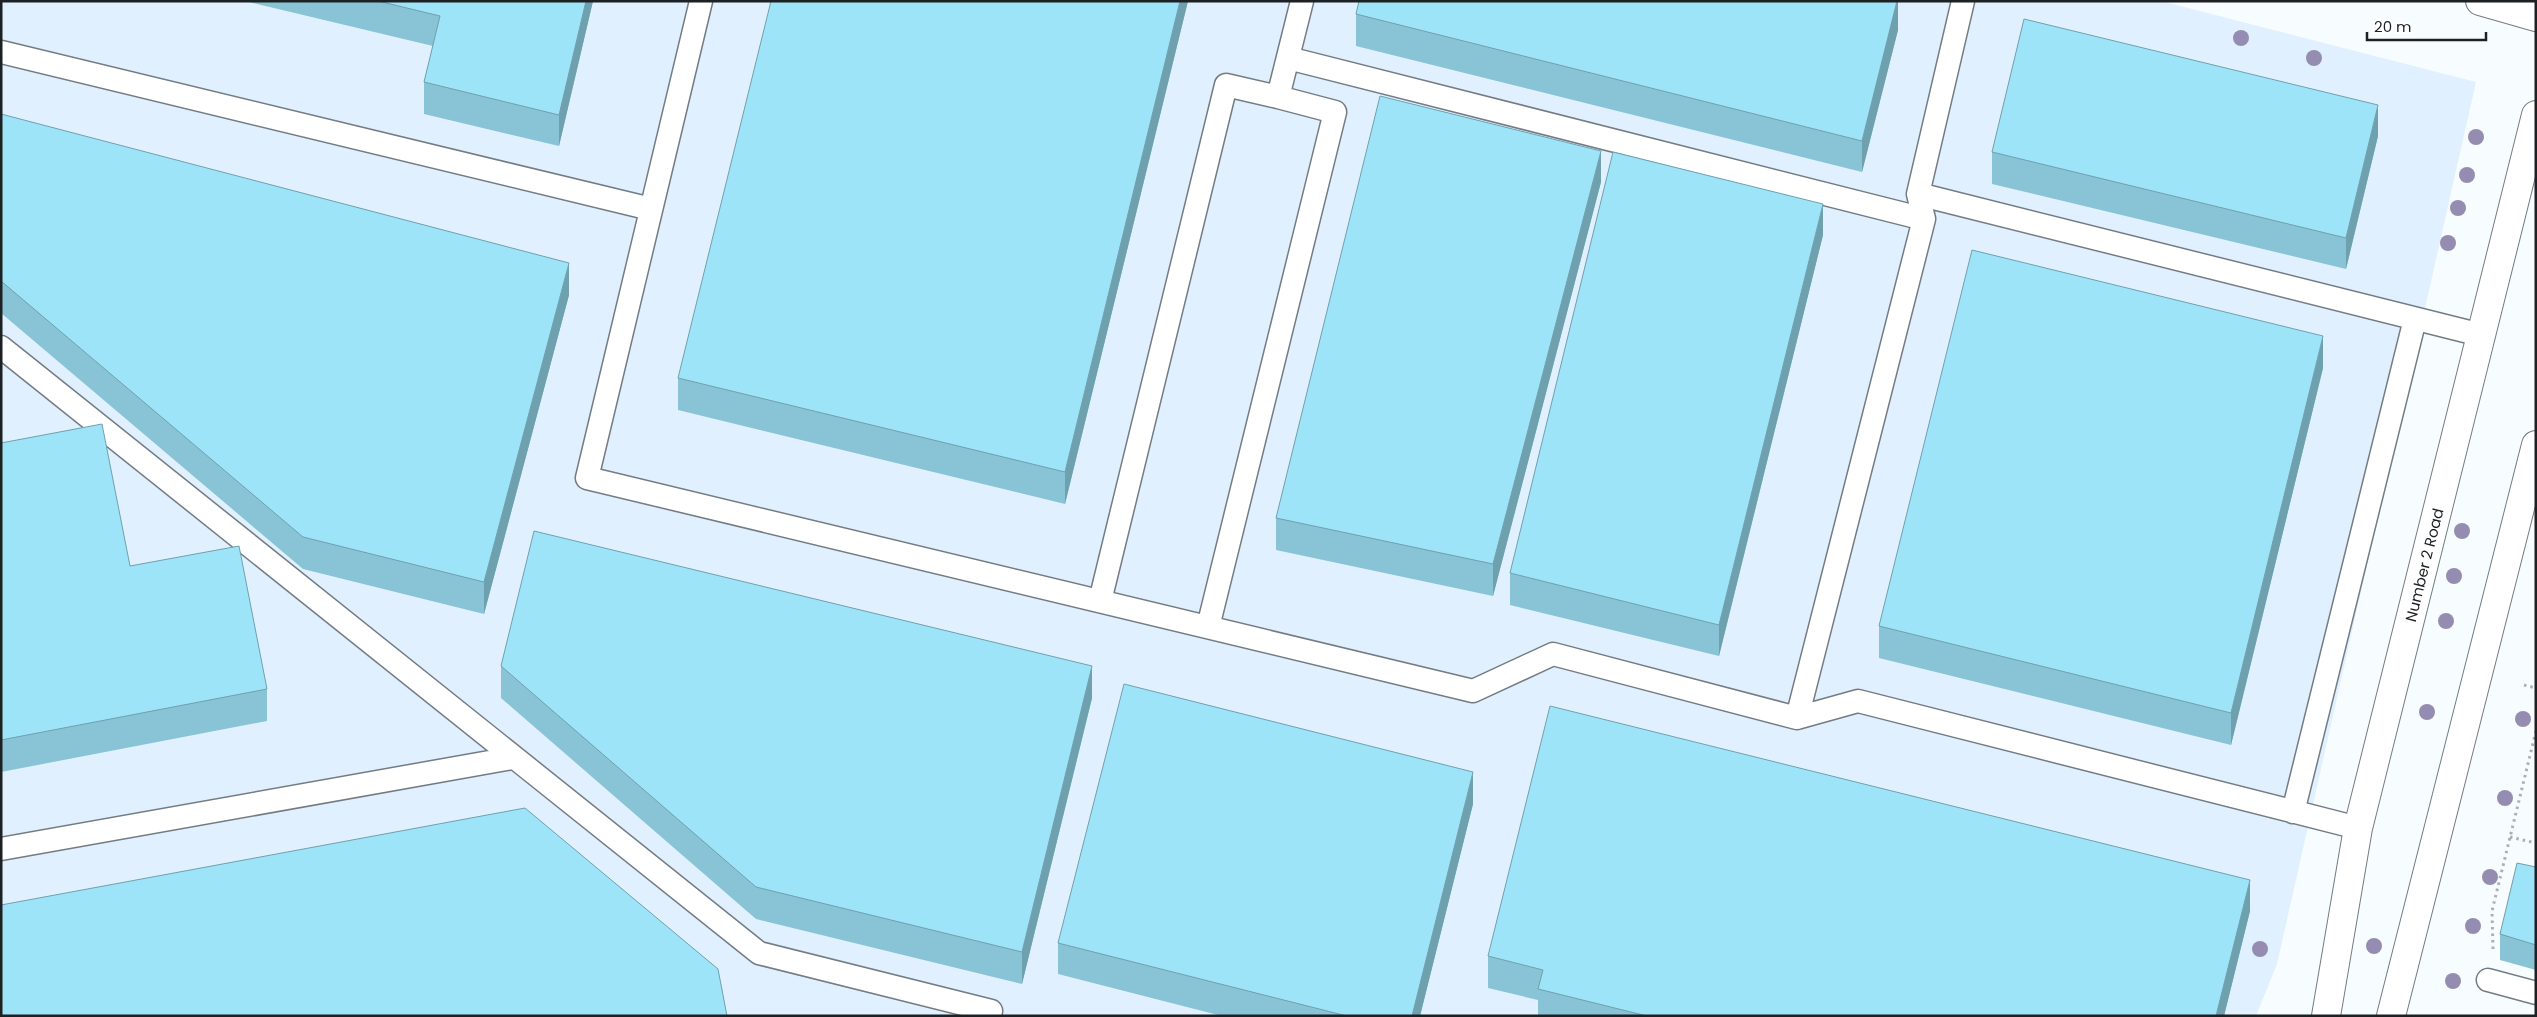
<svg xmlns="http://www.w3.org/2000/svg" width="2537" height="1017" viewBox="0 0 2537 1017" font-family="Poppins,sans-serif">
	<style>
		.built { fill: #e0f0fe }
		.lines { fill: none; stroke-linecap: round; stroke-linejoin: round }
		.service-casing { stroke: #737c83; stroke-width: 25 }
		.secondary-casing { stroke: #737c83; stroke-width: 30 }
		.path { stroke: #abb0b3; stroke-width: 3; stroke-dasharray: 2.5 4; stroke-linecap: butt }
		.service { stroke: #fff; stroke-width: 22 }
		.secondary { stroke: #fff; stroke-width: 28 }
		.tree { fill: #948db1 }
		.wall { fill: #88c4d5 }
		.shaded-wall { fill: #6fa0ae }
		.building { fill: #9ee4f8; stroke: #6fa0ae }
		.labels { text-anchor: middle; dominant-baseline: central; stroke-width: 4; stroke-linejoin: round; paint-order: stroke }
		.street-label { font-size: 15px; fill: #1d2124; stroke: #fff }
	</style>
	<rect width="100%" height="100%" fill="#f7fcff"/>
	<path class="built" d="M1,1H2161L2476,82L2277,964L2256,1016H1Z"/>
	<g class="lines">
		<defs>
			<path id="service" d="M701,1L587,478L1473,691L1553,654L1797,718L1858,701L2358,828
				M1,52L651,209
				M1288,58L1924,219
				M1918,194L2481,335
				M1,347L759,953L991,1011
				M1100,601L1226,85L1278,97L1302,1
				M1208,627L1335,112L1278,97
				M1797,718L1924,219L1918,194L1963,1
				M2293,812L2415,319
				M1,849L512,758
				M2488,980L2536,993"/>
			<g id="secondary">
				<path d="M2480,1L2536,17"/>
				<path id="s1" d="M2326,1016L2358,828L2536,115"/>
				<path d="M2391,1016L2536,445"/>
			</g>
		</defs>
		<use href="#service" class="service-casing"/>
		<use href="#secondary" class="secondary-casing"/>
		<path class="path" d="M2524,685L2536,688
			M2510,837L2536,843
			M2493,949L2492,911L2536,731"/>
		<use href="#service" class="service"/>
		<use href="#secondary" class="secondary"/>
	</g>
	<g class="tree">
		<circle cx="2241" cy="38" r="8"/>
		<circle cx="2314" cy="58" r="8"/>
		<circle cx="2476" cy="137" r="8"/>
		<circle cx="2467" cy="175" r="8"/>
		<circle cx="2458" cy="208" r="8"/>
		<circle cx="2448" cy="243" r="8"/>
		<circle cx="2462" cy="531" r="8"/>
		<circle cx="2454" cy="576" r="8"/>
		<circle cx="2446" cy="621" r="8"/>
		<circle cx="2427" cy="712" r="8"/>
		<circle cx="2523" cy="719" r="8"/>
		<circle cx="2505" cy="798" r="8"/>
		<circle cx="2490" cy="877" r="8"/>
		<circle cx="2473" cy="926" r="8"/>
		<circle cx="2374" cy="946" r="8"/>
		<circle cx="2260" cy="949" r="8"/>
		<circle cx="2453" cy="981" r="8"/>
	</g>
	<path class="wall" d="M245,1H593L559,146L424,114V82L433,46Z
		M1188,1L1065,504L678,410V378Z
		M1898,1V30L1862,172L1356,46V14Z
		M1,114L569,295L484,614L303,569L1,313Z
		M2378,136L2346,269L1992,184V152Z
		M1601,182L1493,596L1276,550V518Z
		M1823,235L1719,656L1510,605V573Z
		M2323,368L2231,745L1879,658V626Z
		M1,443L130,566L267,689V721L1,772Z
		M501,666L1092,698L1022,984L756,919L501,698Z
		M1473,804L1420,1016H1222L1058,974V943Z
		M2536,867V970L2500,960V934Z
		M2250,911L2224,1016H1538V1000L1488,988V956Z"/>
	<path class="shaded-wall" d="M586,1H593L559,146V115Z
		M1180,1H1188L1065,504V472Z
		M1897,1H1898V30L1862,172V141Z
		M2378,105V136L2346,269V238Z
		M1601,151V182L1493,596V564Z
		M1823,204V235L1719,656V625Z
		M569,263V295L484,614V582Z
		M2323,336V368L2231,745V713Z
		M1092,666V698L1022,984V952Z
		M1473,772V804L1420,1016H1412Z
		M2250,880V911L2224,1016H2216Z"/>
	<path class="building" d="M378,1H586L559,115L424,82L440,16Z
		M771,1H1180L1065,472L678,378Z
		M1359,1H1897L1862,141L1356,14Z
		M2024,19L2378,105L2346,238L1992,152Z
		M1380,96L1601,151L1493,564L1276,518Z
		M1,114L569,263L484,582L303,537L1,281Z
		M1613,152L1823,204L1719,625L1510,573Z
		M1972,250L2323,336L2231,713L1879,626Z
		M102,424L130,566L239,546L267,689L1,740V443Z
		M534,531L1092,666L1022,952L756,887L501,666Z
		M1124,684L1473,772L1412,1016H1347L1058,943Z
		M1550,706L2250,880L2216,1016H1647L1538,989L1543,970L1488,956Z
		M525,808L718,969L727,1016H1V905Z
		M2517,863L2536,867V945L2500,934Z"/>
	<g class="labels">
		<g class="street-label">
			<text stroke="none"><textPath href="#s1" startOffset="462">Number 2 Road</textPath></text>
		</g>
	</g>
	<rect width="2537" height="1017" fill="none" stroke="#1d2124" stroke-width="5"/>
	<path d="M2367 32v8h119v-8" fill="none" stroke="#1d2124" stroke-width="2.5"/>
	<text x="2374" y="32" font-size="15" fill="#1d2124" stroke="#ffffff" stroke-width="4" paint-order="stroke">20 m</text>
</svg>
